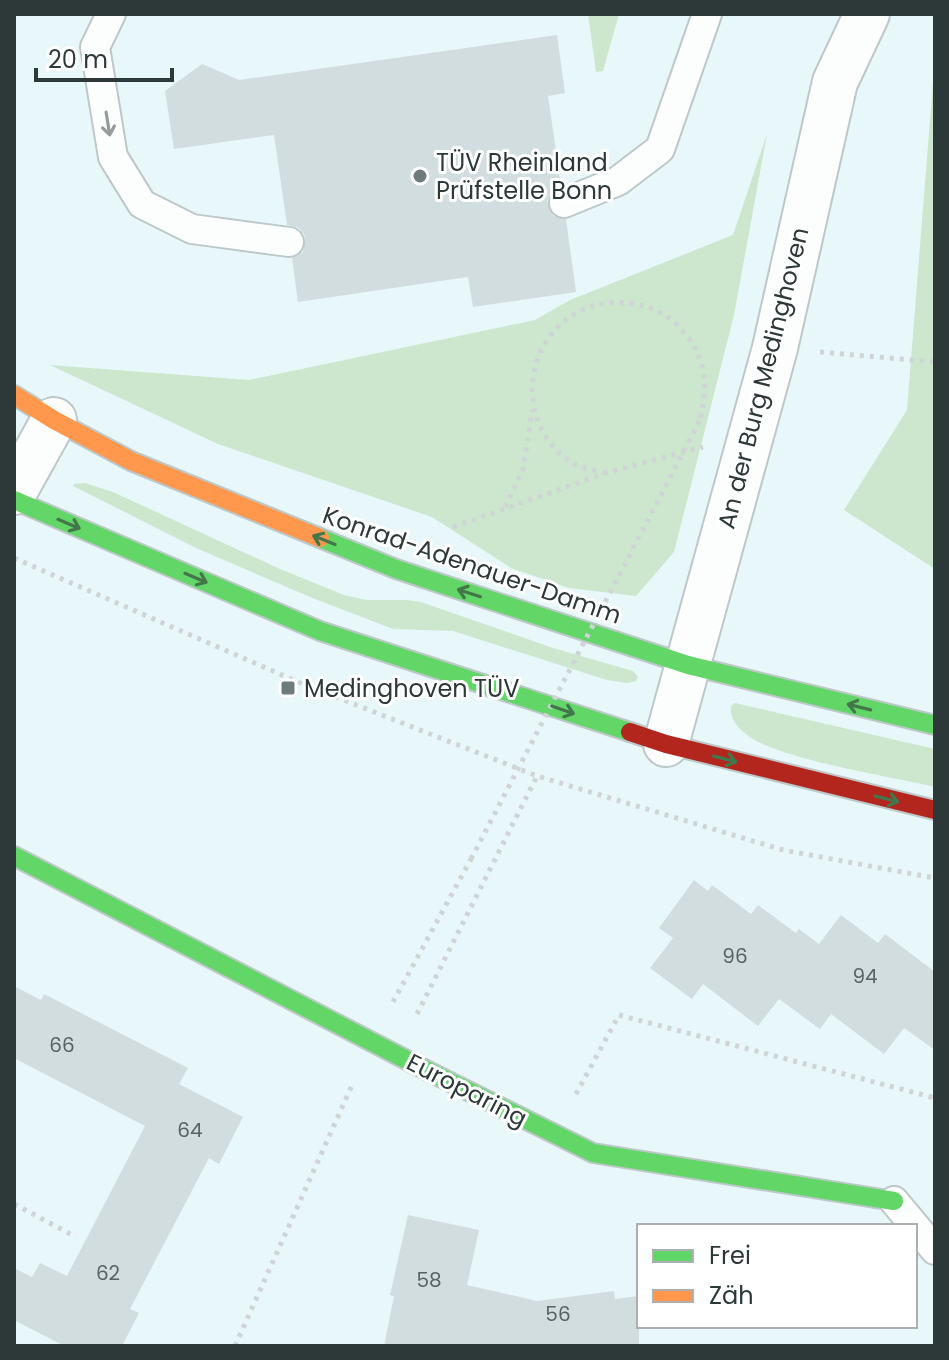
<svg xmlns="http://www.w3.org/2000/svg" width="949" height="1360" viewBox="0 0 949 1360" font-family="Poppins,sans-serif">
	<style>
		.green { fill: #cce7ce }
		.building { fill: #d2dde0 }
		.lines { fill: none; stroke-linecap: round; stroke-linejoin: round }
		.lane-casing { stroke: #bdc8c9; stroke-width: 32 }
		.street-casing { stroke: #bdc8c9; stroke-width: 48 }
		.fast-casing { stroke: #bdc8c9; stroke-width: 22 }
		.slow-casing { stroke: #bdc8c9; stroke-width: 22 }
		.jam-casing { stroke: #bdc8c9; stroke-width: 22 }
		.path { stroke: #cfd5d5; stroke-width: 5; stroke-dasharray: 4 6; stroke-linecap: butt }
		.lane { stroke: #fcfefe; stroke-width: 28 }
		.street { stroke: #fcfefe; stroke-width: 44 }
		.fast { stroke: #63d668; stroke-width: 18 }
		.slow { stroke: #ff974d; stroke-width: 18 }
		.jam { stroke: #b3261e; stroke-width: 18 }
		.path-bridge { stroke: #cfd5d5; stroke-width: 5; stroke-dasharray: 4 6; stroke-linecap: butt }
		.oneway { stroke: #949b9b }
		.oneway2 { stroke: #43774b }
		.poi-dot { fill: #6e7b7c; stroke: #fff; stroke-width: 3 }
		.labels { text-anchor: middle; dominant-baseline: central; stroke-width: 6; stroke-linejoin: round; paint-order: stroke }
		.number-label { font-size: 20px; fill: #586364 }
		.poi-label { font-size: 24px; fill: #2d3838; stroke: #fff; text-anchor: start }
		.street-label { font-size: 24px; fill: #2d3838; stroke: #fff }
	</style>
	<rect width="100%" height="100%" fill="#e8f7f9"/>
	<path class="green" d="M588,14H619L603,71L596,72Z
		M935,57V569L844,510L907,410Z
		M767,134L734,315L674,552L636,596L569,588L511,568L432,517L218,444L50,365L249,380L535,320L570,300L733,235Z
		M85,483L113,492L280,569L344,595L366,600H407L421,602L553,648L633,671L638,677L636,681L627,683L607,680L453,631L393,629L310,597L196,548L73,486L74,484Z
		M735,703L935,749V787C883,775 814,765 765,745C750,739 728,724 731,706Z"/>
	<path class="building" d="M557,35L565,93L548,96L561,186L551,192L547,201L553,216L566,219L576,292L473,307L468,277L298,302L292,258L303,252L305,236L299,228L287,225L274,135L174,149L165,91L202,64L239,80Z
		M694,880L708,891L712,885L751,914L758,905L796,933L799,929L819,944L841,915L878,943L885,934L935,972V1050L904,1028L884,1054L831,1014L820,1029L779,999L758,1026L703,984L692,999L650,968L673,938L659,928Z
		M14,986L41,1000L44,994L188,1068L179,1084L243,1117L219,1164L209,1158L130,1309L139,1313L122,1346H64L14,1320V1268L32,1277L40,1263L67,1276L145,1126L14,1058Z
		M408,1215L479,1230L467,1285L537,1301L614,1291L615,1299L639,1296V1346H384L394,1296L390,1295Z"/>
	<g class="lines">
		<defs>
			<path id="lane" d="M111,14L95,47L113,157L142,204L192,229L289,242
				M564,203L618,181L660,149L707,14
				M894,1201L935,1250"/>
			<path id="street" d="M14,492L54,420
				M666,744L775,348L835,82L867,14"/>
			<path id="fast" d="M14,500L320,631L630,732
				M320,538L396,569L688,665L935,725
				M14,856L424,1069L593,1153L894,1201"/>
			<path id="slow" d="M14,395L54,420L131,461L320,538"/>
			<path id="jam" d="M630,732L666,744L935,810"/>
		</defs>
		<use href="#lane" class="lane-casing"/>
		<use href="#street" class="street-casing"/>
		<use href="#fast" class="fast-casing"/>
		<use href="#slow" class="slow-casing"/>
		<use href="#jam" class="jam-casing"/>
		<path class="path" d="M820,352L935,362
			M606,473C595,470 579,468 571,462C497,412 536,294 628,303C646,305 663,311 677,325C706,354 709,380 700,420
			M505,507L523,470L532,410
			M453,527L606,473L703,447
			M14,558L298,682L537,776L783,850L935,878
			M393,1002L471,859
			M417,1014L537,776
			M576,1094L619,1015L935,1098
			M14,1204L76,1237
			M235,1346L353,1083"/>
		<use href="#lane" class="lane"/>
		<use href="#street" class="street"/>
		<use href="#fast" class="fast"/>
		<use href="#slow" class="slow"/>
		<use href="#jam" class="jam"/>
		<path class="path-bridge" d="M471,859L700,420"/>
	</g>
	<defs><path id="oneway-shaft" d="M-6 0H5M1.5-3L5.5 0L1.5 3" fill="none" stroke-width="1.6" stroke-linecap="round" stroke-linejoin="round" transform="scale(2)"/></defs>
	<use class="oneway" href="#oneway-shaft" transform="translate(108 124) rotate(81)"/>
	<g class="oneway2">
		<use href="#oneway-shaft" transform="translate(69 524) rotate(23)"/>
		<use href="#oneway-shaft" transform="translate(324 540) rotate(-158)"/>
		<use href="#oneway-shaft" transform="translate(196 578) rotate(23)"/>
		<use href="#oneway-shaft" transform="translate(469 593) rotate(-162)"/>
		<use href="#oneway-shaft" transform="translate(859 707) rotate(-166)"/>
		<use href="#oneway-shaft" transform="translate(563 710) rotate(19)"/>
		<use href="#oneway-shaft" transform="translate(725 759) rotate(14)"/>
		<use href="#oneway-shaft" transform="translate(887 799) rotate(14)"/>
	</g>
	<g class="poi-dot">
		<circle cx="420" cy="176" r="8"/>
		<rect x="280" y="680" width="16" height="16" rx="4"/>
	</g>
	<g class="labels">
		<g class="number-label">
			<text x="735" y="956">96</text>
			<text x="865" y="976">94</text>
			<text x="62" y="1045">66</text>
			<text x="190" y="1130">64</text>
			<text x="108" y="1273">62</text>
			<text x="429" y="1280">58</text>
			<text x="558" y="1314">56</text>
		</g>
		<g class="poi-label">
			<text x="436" y="162">TÜV Rheinland<tspan x="436" dy="28">Prüfstelle Bonn</tspan></text>
			<text x="304" y="688">Medinghoven TÜV</text>
		</g>
		<g class="street-label">
			<text transform="translate(763 378) rotate(-76)">An der Burg Medinghoven</text>
			<text transform="translate(472 565) rotate(19)">Konrad-Adenauer-Damm</text>
			<text transform="translate(467 1090) rotate(27)">Europaring</text>
		</g>
	</g>
	<rect width="949" height="1360" fill="none" stroke="#2d3838" stroke-width="32"/>
	<rect x="637" y="1224" width="280" height="104" fill="#ffffff" stroke="#abafaf" stroke-width="2"/>
	<rect x="653" y="1250" width="40" height="12" fill="#63d668" stroke="#abafaf" stroke-width="2"/>
	<text x="709" y="1264" font-size="24" fill="#2d3838">Frei</text>
	<rect x="653" y="1290" width="40" height="12" fill="#ff974d" stroke="#abafaf" stroke-width="2"/>
	<text x="709" y="1304" font-size="24" fill="#2d3838">Zäh</text>
	<path d="M36 68v12h136v-12" fill="none" stroke="#2d3838" stroke-width="4"/>
	<text x="48" y="68" font-size="24" fill="#2d3838" stroke="#ffffff" stroke-width="6" paint-order="stroke">20 m</text>
</svg>
